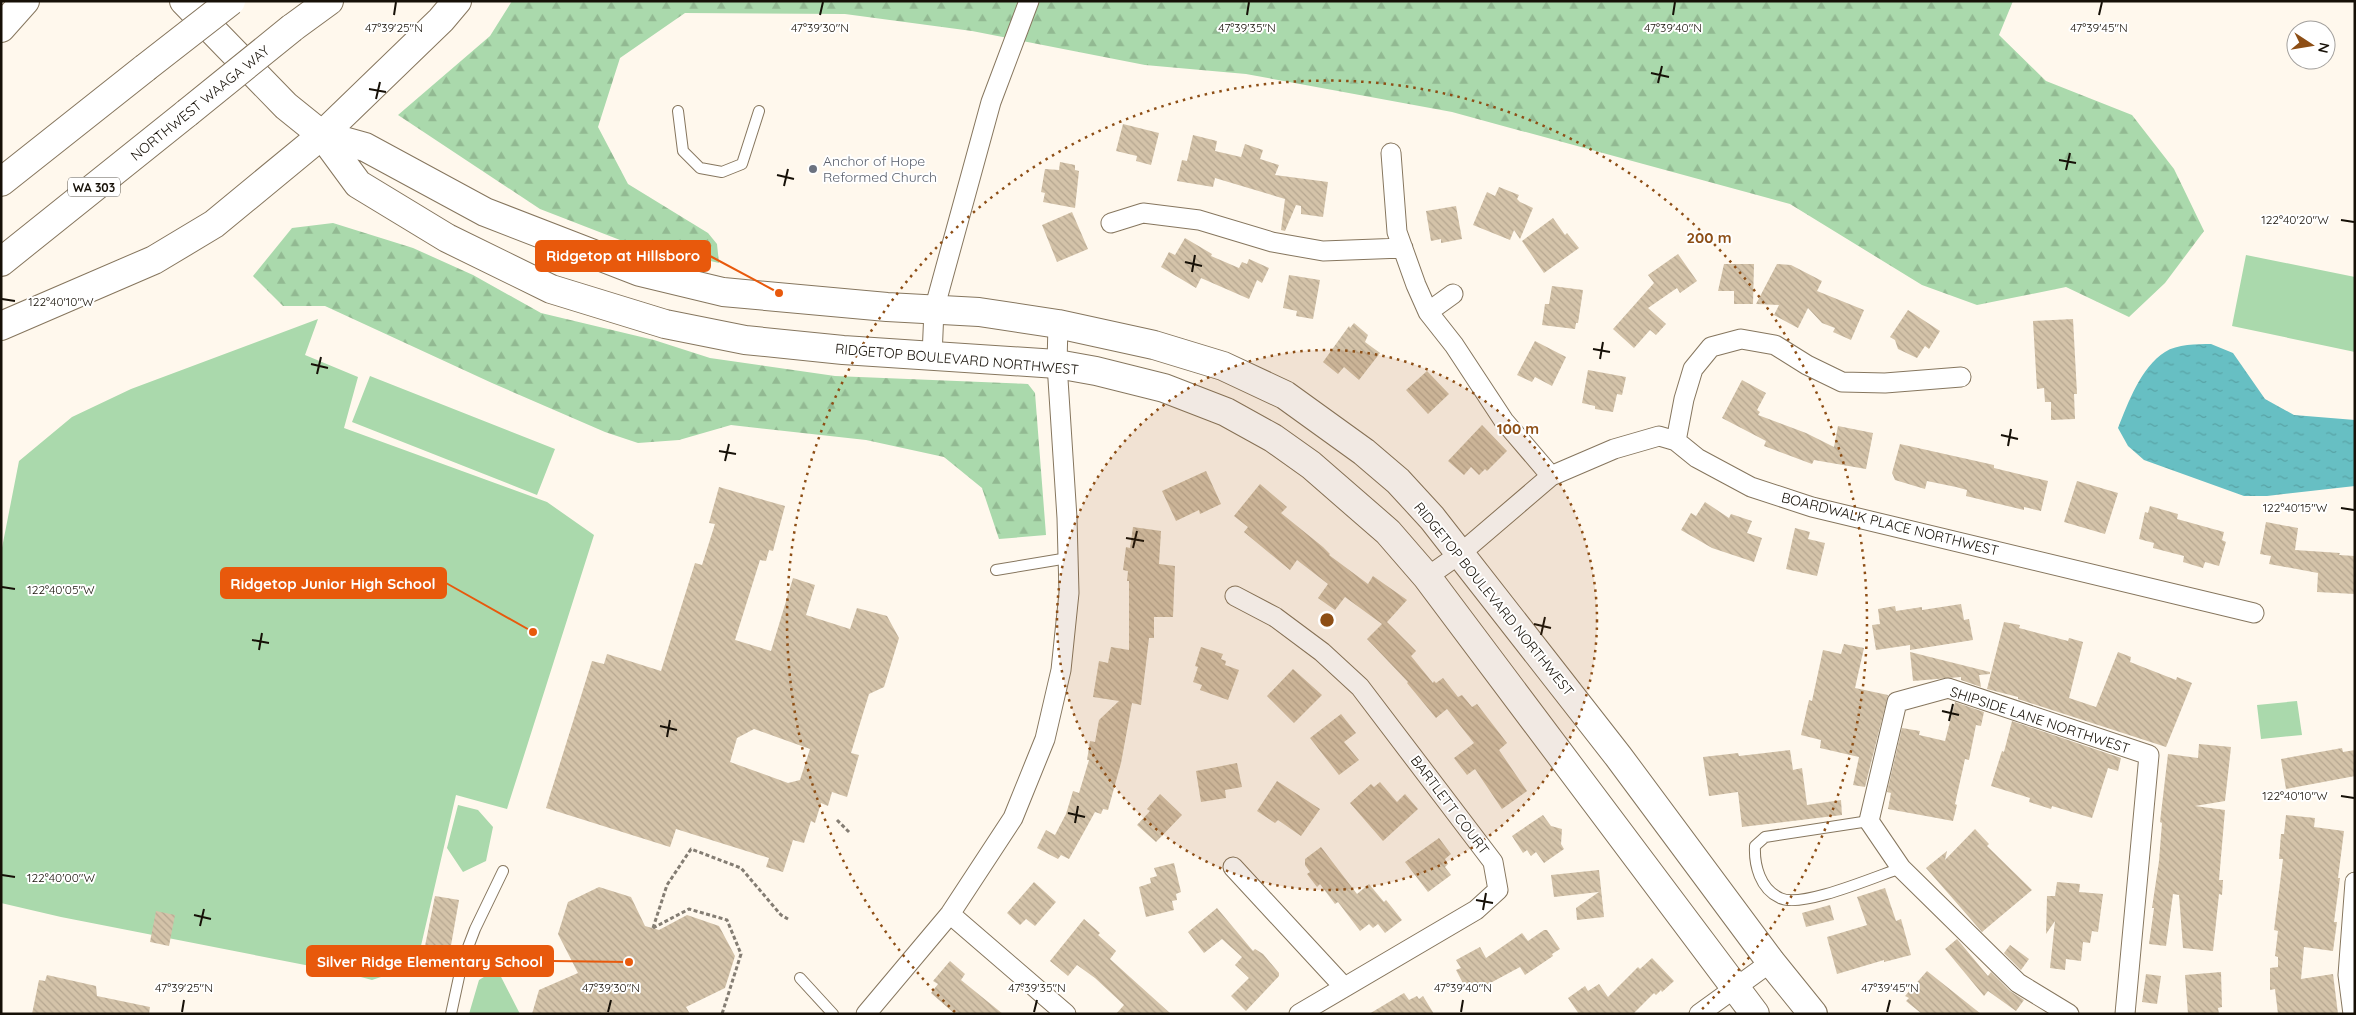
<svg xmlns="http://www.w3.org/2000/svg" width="2356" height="1015" viewBox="0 0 2356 1015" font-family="Quicksand,sans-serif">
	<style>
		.forest { fill: url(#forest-firs) }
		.park { fill: #aad9ac }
		.water { fill: url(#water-ripples) }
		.building { fill: url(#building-back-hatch); fill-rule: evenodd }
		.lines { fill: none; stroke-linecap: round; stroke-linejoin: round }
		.service-casing { stroke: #86765e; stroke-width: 12 }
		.minor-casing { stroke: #86765e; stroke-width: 21 }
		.secondary-casing { stroke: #86765e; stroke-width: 30 }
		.trunk-casing { stroke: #86765e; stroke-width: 30 }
		.path { stroke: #847d73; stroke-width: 3; stroke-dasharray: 4 2.5; stroke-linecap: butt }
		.service { stroke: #fff; stroke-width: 10 }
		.minor { stroke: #fff; stroke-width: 19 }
		.secondary { stroke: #fff; stroke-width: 28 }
		.trunk { stroke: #fff; stroke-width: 28 }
		.trunk-bridge-casing { stroke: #86765e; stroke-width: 30; stroke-linecap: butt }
		.trunk-bridge { stroke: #fff; stroke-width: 28 }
		.ticks { fill: none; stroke: #161007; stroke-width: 2 }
		.ring { fill: none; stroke: #8d4e15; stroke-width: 2.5; stroke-dasharray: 2.5 5 }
		.worship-dot { fill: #6b7280; stroke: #fff; stroke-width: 2 }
		.labels { text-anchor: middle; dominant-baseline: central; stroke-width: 4; stroke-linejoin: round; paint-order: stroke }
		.shield { fill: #fff; stroke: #5c5851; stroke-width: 1 }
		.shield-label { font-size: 12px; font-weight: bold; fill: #161007 }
		.street-label { font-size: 14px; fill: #161007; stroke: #fff }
		.worship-label { font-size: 14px; fill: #5b616d; stroke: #fff; text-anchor: start }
		.ticks-label { font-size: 12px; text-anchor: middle; fill: #161007; stroke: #fff; stroke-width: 4; stroke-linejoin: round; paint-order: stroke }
		.centre { fill: #8d4e15; stroke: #fff; stroke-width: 2.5 }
		.ring-label { font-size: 15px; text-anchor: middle; font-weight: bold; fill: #8d4e15; stroke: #fff; stroke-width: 4; stroke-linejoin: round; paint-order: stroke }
		.leader { fill: none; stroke: #e8590c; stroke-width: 2 }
		.callout-dot { fill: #e8590c; stroke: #fff; stroke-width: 2 }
		.callout { fill: #e8590c; stroke: #e8590c; stroke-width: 2 }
		.callout-label { font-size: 15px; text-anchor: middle; font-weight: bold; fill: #fff }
	</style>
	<defs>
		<pattern id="forest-firs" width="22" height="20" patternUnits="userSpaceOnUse" patternTransform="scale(1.25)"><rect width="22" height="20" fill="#aad9ac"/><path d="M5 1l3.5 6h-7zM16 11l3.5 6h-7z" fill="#92b992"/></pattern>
		<pattern id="water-ripples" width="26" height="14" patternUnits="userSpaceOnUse" patternTransform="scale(1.25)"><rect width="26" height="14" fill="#67bfc3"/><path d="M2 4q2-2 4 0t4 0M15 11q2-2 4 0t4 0" fill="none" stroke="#59a3a6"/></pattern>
		<pattern id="building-back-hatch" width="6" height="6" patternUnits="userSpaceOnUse" patternTransform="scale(1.25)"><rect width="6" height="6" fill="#d4c3a9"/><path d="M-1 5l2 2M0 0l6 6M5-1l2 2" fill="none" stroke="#b5a690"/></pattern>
	</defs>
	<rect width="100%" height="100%" fill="#fff8ed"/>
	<path class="forest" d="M512,1H2013L1999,35L2046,81L2132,115L2174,169L2204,231L2165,283L2129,317L2066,287L1977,305L1922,285L1790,204L1452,112L1246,74L1145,65L972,31L845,14L685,13L620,58L598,127L628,184L708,233L717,244L719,263L620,240L540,209L398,115L490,36Z
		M333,223L413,248L473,275L541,313L654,340L710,358L835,376L1028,384L1035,393L1046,535L999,539L982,488L944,457L866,440L731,425L679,440L638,443L605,432L492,383L325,306H283L253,276L292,228Z"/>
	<path class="park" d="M2246,255L2355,277V352L2232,326Z
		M318,319L305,355L358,377L344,428L547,502L594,535L507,809L456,795L420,950L402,970L372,980L346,973L61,917L1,903V553L19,461L72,417L131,389Z
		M370,376L555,449L537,495L352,422Z
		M2297,701L2302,735L2261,739L2257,705Z
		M458,805L478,810L493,827L486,861L463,872L447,848Z
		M497,969L520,1014H469L479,980Z"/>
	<path class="water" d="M2211,344L2233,353L2265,399L2294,415L2355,420V486L2267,496H2244L2144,460L2128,446L2118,428C2128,403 2141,367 2165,352C2177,344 2197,344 2211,344Z"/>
	<path class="building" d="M1123,124L1159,133L1151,165L1136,161L1137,156L1116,151Z
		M1193,135L1217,141L1215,151L1241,157L1245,144L1263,150L1260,159L1279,165L1275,175L1328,182L1323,217L1301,214V206L1296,205L1285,231L1281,230L1285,199L1215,178L1213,187L1177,181L1182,160L1187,161Z
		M1060,162L1075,165V170L1079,171L1075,208L1043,202L1045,193L1041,192L1045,169L1059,170Z
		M1499,187L1519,195L1517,199L1520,202L1533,208L1520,239L1514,230L1510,240L1473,225L1487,192L1495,196Z
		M1456,206L1462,239L1441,243V239L1431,241L1426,211Z
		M1072,212L1088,249L1057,262L1042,225Z
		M1553,218L1565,235L1567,233L1579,248L1544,273L1522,241Z
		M1185,238L1212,254L1211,256L1239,268L1242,262L1247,264L1249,259L1269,268L1262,283L1257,280L1249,299L1201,278L1196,288L1161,267L1169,252L1175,255Z
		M1678,254L1697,281L1680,293L1677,288L1648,308L1666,324L1656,335L1650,330L1634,348L1613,329L1654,283L1648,275Z
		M1724,264H1754L1753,304H1734V291H1718Z
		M1777,264L1791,265L1822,281L1817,291L1864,310L1851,340L1833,332L1835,328L1822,323L1808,308L1798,328L1774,315L1779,305L1756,304Z
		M1289,275L1320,280L1313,319L1296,316L1297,311L1283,308Z
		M1552,286L1583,290L1578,323H1576L1575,329L1542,325L1545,304H1549Z
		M1908,310L1940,331L1929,349L1925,346L1917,358L1898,349L1895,340L1890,337Z
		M2073,319L2077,394H2074L2075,419L2051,420V402H2045L2044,388L2037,389L2033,321Z
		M1354,323L1368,335L1365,342L1380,353L1359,380L1344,367L1338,374L1323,362L1349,326L1350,328Z
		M1535,341L1566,357L1552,386L1535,377L1532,382L1517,375Z
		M1588,370L1626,377L1622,395L1617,394L1613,412L1595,409V406L1582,403Z
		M1427,371L1449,394L1428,414L1406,390Z
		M1742,380L1766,393L1757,410L1760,412L1758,415L1806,433L1834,447L1838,426L1873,433L1866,469L1814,460L1812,464L1764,446L1766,441L1722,418Z
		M1482,425L1507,451L1487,471L1485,469L1479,475L1471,467L1464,475L1448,461Z
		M1900,444L1994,465V468L2048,481L2041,511L2024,507V510L1966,496L1967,490L1956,487L1927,481L1925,489L1895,480L1892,473Z
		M1206,471L1221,504L1200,514L1199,510L1176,521L1162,491Z
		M2077,481L2118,493L2105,534L2064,522Z
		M1260,484L1287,507L1281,513L1323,547L1330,554L1329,555L1368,584L1373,576L1407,600L1387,622L1416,651L1411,656L1433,683L1434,681L1436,683L1443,678L1458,697L1462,695L1472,707L1477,704L1507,743L1499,750L1527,791L1502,809L1475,769L1467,775L1454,758L1474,743L1447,709L1436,718L1407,683L1408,682L1367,639L1382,624L1345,597L1335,610L1318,598L1328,584L1297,560L1290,570L1244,532L1248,527L1234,516Z
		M719,487L785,506L773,551L769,550L766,561L760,560L735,640L771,651L793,578L815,585L806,615L850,629L857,608L887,616L899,638L884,687L869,694L851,753L859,755L847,797L832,792L828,806L821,803L815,823L811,821L804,843L793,840L783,872L766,867L769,858L676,829L670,847L546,808L592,661L604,664L607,654L661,671L695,563L702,565L715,524L709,523ZM754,729L810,749L800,780L788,783L730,762L737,738Z
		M1705,502L1729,518L1731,514L1752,521L1747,533L1762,538L1754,562L1712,548L1681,530L1691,513L1696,516Z
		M2150,506L2178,514L2177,519L2224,532L2222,540L2226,542L2219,566L2205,562L2203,568L2183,562L2184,556L2153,548L2154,543L2139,539L2145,512L2148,513Z
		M2266,522L2298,528L2295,550L2340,553L2339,555L2355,556V594L2317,592L2318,573L2269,564L2271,556L2260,554Z
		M1133,527L1161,531L1159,564L1175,566L1173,617H1154V638H1149L1141,705L1132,703L1121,763L1108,810L1103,809L1101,814L1095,812L1069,859L1061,855L1058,859L1037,848L1046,830L1055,835L1066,814L1073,791L1079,793L1089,760H1087L1090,741L1095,742L1099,720L1119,701L1093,697L1099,661L1108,663L1111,647L1129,650V581H1127L1128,571L1123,570L1126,547L1130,548Z
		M1795,528L1810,532L1808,539L1825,543L1817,576L1786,569Z
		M1961,604L1964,620L1969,619L1973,640L1910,650V645L1876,650L1872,625L1880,624L1878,609L1895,606L1896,611L1922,607V610Z
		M2004,622L2020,625L2019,628L2068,641L2069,638L2083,642L2069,698L2096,707L2118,652L2131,657L2130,662L2176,680L2177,677L2192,683L2166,747L2018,699V697L1987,689Z
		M1844,644L1864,648L1855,688L1888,695L1865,787L1853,785L1859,757L1820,748L1821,740L1801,735L1809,700L1812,701L1823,650L1841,654Z
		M1201,647L1223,654L1221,659L1226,661L1225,665L1239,670L1228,700L1200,690L1202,685L1193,682L1198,667L1195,666Z
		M1910,652L1990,672V674L1979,675L1981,687L1961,680V677L1913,681Z
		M1293,669L1322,695L1294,723L1267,696Z
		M1955,702L1984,712L1981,726L1976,725L1969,760L1965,759L1955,804L1957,805L1953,821L1888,809L1891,793L1887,792L1902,728L1920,731L1919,735L1945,741Z
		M1341,714L1356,733L1344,742L1359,760L1339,775L1310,738Z
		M2012,721L2121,758L2118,771L2108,768L2092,818L2052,806L2051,809L2029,802L2030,798L1991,786L2002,751L2004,752Z
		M2199,744L2231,747L2225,801L2195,806L2225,810L2219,880H2223L2222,895L2219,894L2213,951L2183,948L2179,895L2173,894L2166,946L2149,944L2154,908H2152L2159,861L2162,823L2160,822L2168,754L2198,758Z
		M2342,748L2343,752L2355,750V776L2286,789L2281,759Z
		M1790,750L1793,770L1802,768L1807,805L1841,800L1842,815L1742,827L1738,792L1709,796L1703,757L1738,753L1739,756Z
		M1237,763L1242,787L1225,790L1226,798L1201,802L1196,771Z
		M1277,781L1320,809L1301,836L1278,820L1275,823L1257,811Z
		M1380,782L1397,802L1405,794L1418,809L1383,841L1350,803L1371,784L1374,787Z
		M1160,794L1182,815L1156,842L1137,825L1150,811L1147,809Z
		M1543,815L1551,826L1562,829L1561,844L1564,849L1544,863L1536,852L1531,856L1527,850L1523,853L1512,836Z
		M2286,815L2315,818L2314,827L2344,831L2338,878H2340L2334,922H2337L2333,951L2304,947L2301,979L2333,974L2338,1014H2278L2275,989L2270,990V968L2278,967V957L2275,956L2278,931L2274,930L2283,859H2279L2281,834H2284Z
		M1975,829L1989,844L1987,846L2032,890L1982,932L1926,868L1947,851L1945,860Z
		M1439,838L1451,854L1445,859L1448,864L1445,867L1451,875L1428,892L1405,862Z
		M1321,847L1357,894L1369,884L1384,902L1386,900L1402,920L1385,933L1378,924L1373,928L1369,924L1360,931L1338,902L1335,904L1320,884L1317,887L1307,874L1310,872L1305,865V859Z
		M1174,863L1181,892L1176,894L1177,900L1172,901L1174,910L1146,917L1139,887L1151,883L1150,878L1157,876L1154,868Z
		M1599,870L1604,917L1577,920L1576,908L1599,892L1554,897L1551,875Z
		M1034,882L1056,902L1035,926L1026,919L1020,925L1007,913Z
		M2057,882L2080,884L2079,892L2103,894L2098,932L2092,931L2090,943L2083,942L2081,961L2066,959L2065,970L2050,968L2055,921L2046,934L2047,896H2055Z
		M599,887L631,897L645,926L659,930L687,915L719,926L735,956L725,988L686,1007L690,1014H532L539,990L578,973L558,934L568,902Z
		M1885,888L1896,921L1901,919L1911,955L1884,962V960L1837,974L1827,937L1867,925L1857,897Z
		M435,896L459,900L450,951L425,946Z
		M1830,905L1834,920L1806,927L1802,913Z
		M1217,908L1253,951L1255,949L1263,954L1279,973V976L1246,1011L1231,996L1249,978L1235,965L1242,957L1222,939L1204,953L1188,932Z
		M156,911L175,915L169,946L150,942Z
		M1084,919L1100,933L1098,935L1116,951L1110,959L1171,1014H1116L1124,1005L1095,978L1077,965L1068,976L1050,961Z
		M1544,930H1547L1560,949L1552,954L1553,956L1525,975L1520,967L1470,994L1465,985H1464L1456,970L1461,968L1456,960L1480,947L1486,958L1522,933L1528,941Z
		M1957,939L1988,976L1991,972L2010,991L2024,1000L2016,1011L1988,991L1984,996L1945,949Z
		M2010,945L2029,959L2021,970L2004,953Z
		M1652,958L1674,981L1662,992L1661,990L1656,995L1654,993L1633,1014H1579L1568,998L1585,986L1588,991L1599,984L1608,997L1638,967L1640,969Z
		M950,961L965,974L961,980L1003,1014H955L931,993L938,984L933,981Z
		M1927,971L1981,1014H1922L1906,1001L1909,998L1905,996Z
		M2221,972L2222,1007L2218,1008L2219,1014H2188L2185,975Z
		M2146,974L2161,976L2157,1004L2142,1002Z
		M47,975L96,986L97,996L150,1007L149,1014H32L39,980L45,981Z
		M1404,993L1409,1000L1417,996L1419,999L1423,996L1434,1014H1369Z"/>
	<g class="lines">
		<defs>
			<path id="service" d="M678,111L683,151L700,168L722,172L742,164L759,111
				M996,570L1068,558
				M1869,821L1765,837L1755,846C1754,865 1760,889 1780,898C1801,909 1877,876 1901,868
				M800,978L833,1014
				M451,1014L462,963L475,929L503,871"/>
			<path id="minor" d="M1391,153L1397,232L1416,285L1428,312L1454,345L1504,421L1551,476
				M1111,223L1143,213L1199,220L1272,242L1323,251L1403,248
				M1428,312L1453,294
				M932,356L934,310L991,102L1029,1
				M1676,441L1684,399L1693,369L1711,347L1741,339L1775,345L1807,365L1842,382L1885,383L1961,377
				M1427,577L1461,553L1551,476L1614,449L1659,436L1676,441L1697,458L1751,487L1812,507L2254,613
				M1235,596L1275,617L1322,652L1360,687L1493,862L1498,890L1476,910L1299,1014
				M1233,867L1344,987
				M950,914L1066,1014
				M866,1014L950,914L1013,818L1045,739L1061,670L1069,593L1067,518L1057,364L1058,324
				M1699,1014L1771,962
				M2069,1014L2018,983L1901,868L1869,821L1897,702L1948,688L2149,755L2125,1014
				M2353,1014L2348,975L2355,882"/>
			<path id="secondary" d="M184,1L286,106L322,135L358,184L447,238L551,289L665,324L745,340L843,350L1057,364L1096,371L1164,388L1226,412L1273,438L1311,465L1388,532L1427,577L1755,1014
				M322,135L365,147L485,212L640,272L723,292L887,307L979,312L1058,324L1154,345L1223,366L1285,395L1364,452L1398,481L1432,518L1618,756L1771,962L1813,1014"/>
			<path id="trunk" d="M1,28L25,1
				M292,28L329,1
				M1,182L145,68
				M1,262L187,113
				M1,326L154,260L214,224L322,135L441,20L457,1"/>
		</defs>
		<use href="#service" class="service-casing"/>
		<use href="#minor" class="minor-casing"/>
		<use href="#secondary" class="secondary-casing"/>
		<use href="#trunk" class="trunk-casing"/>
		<path class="path" d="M837,820L850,833
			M653,928L667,885L691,849L741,868L781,915L788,919
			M653,928L689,909L727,920L741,954L722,1014"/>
		<use href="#service" class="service"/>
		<use href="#minor" class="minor"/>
		<use href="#secondary" class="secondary"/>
		<use href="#trunk" class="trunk"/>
		<defs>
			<path id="trunk-bridge" d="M145,68L231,1
				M187,113L292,28"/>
		</defs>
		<use href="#trunk-bridge" class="trunk-bridge-casing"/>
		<use href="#trunk-bridge" class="trunk-bridge"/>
	</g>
	<path class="ticks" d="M394,15L396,2M820,15L823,2M1247,15L1249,2M1673,15L1675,2M2099,15L2102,2M1651,73L1669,77M1658,83L1662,66M369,89L386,92M376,99L380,82M2059,160L2076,163M2066,170L2070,153M777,175L794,179M784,186L788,169M2341,220L2354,222M1185,262L1202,266M1192,272L1195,255M2,299L15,301M1593,349L1610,352M1600,359L1603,342M311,364L328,368M317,374L321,357M2001,435L2018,439M2008,446L2011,429M719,451L736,454M725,461L729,444M2341,508L2354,510M1126,538L1144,541M1133,548L1137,531M2,587L15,589M1534,624L1551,628M1541,635L1545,617M252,640L269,643M259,650L262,633M1942,711L1959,715M1949,721L1953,704M660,726L677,730M667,737L670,720M2341,796L2354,798M1068,813L1085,817M1075,823L1078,806M2,875L15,877M1476,900L1493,903M1483,910L1486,893M194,915L211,919M200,926L204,909M182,1012L184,1000M608,1012L611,1000M1034,1012L1037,1000M1461,1012L1463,1000M1887,1012L1890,1000"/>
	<circle cx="1327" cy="620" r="270" fill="#8d4e15" fill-opacity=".12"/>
	<g class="ring">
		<circle cx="1327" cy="620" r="270"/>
		<path d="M955 1012A540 540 0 1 1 1699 1012"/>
	</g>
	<circle class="worship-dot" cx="813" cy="169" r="5"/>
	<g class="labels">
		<rect class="shield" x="68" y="177.5" width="52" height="19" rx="4"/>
		<g class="shield-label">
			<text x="94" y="187">WA 303</text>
		</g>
		<g class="street-label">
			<text transform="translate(200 103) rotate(-39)">NORTHWEST WAAGA WAY</text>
			<text transform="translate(957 359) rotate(5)">RIDGETOP BOULEVARD NORTHWEST</text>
			<text transform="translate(1890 524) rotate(14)">BOARDWALK PLACE NORTHWEST</text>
			<text transform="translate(1494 599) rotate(51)">RIDGETOP BOULEVARD NORTHWEST</text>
			<text transform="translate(2040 720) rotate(18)">SHIPSIDE LANE NORTHWEST</text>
			<text transform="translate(1450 805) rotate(53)">BARTLETT COURT</text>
		</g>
		<g class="worship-label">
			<text x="823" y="161">Anchor of Hope<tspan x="823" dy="16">Reformed Church</tspan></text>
		</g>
	</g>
	<g class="ticks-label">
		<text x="394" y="32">47°39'25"N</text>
		<text x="820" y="32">47°39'30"N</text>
		<text x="1247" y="32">47°39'35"N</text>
		<text x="1673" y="32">47°39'40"N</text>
		<text x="2099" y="32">47°39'45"N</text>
		<text x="2295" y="224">122°40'20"W</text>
		<text x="61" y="306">122°40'10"W</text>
		<text x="2295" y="512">122°40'15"W</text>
		<text x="61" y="594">122°40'05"W</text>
		<text x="2295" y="800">122°40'10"W</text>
		<text x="61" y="882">122°40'00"W</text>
		<text x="184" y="992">47°39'25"N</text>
		<text x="611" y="992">47°39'30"N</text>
		<text x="1037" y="992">47°39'35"N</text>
		<text x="1463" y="992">47°39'40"N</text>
		<text x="1890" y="992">47°39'45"N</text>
	</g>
	<circle cx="1327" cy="620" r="8" class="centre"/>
	<g class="ring-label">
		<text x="1709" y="243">200 m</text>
		<text x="1518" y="434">100 m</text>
	</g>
	<path class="leader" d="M779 293L710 256M533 632L446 583M629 962L553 961"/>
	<g class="callout-dot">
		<circle cx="779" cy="293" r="5"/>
		<circle cx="533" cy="632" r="5"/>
		<circle cx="629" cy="962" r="5"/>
	</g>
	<g class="callout">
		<rect x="536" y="241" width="174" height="30" rx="5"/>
		<rect x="221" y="568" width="225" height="30" rx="5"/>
		<rect x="307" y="946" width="246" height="30" rx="5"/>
	</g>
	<g class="callout-label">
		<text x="623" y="261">Ridgetop at Hillsboro</text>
		<text x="333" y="589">Ridgetop Junior High School</text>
		<text x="430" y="967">Silver Ridge Elementary School</text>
	</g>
	<rect width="2356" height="1015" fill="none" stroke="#161007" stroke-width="5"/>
	<g transform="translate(2311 45) rotate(102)"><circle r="24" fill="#ffffff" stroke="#a29f9c"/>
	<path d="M0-4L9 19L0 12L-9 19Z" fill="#8d4e15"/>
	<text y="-8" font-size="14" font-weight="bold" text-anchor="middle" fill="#161007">N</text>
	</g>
</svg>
